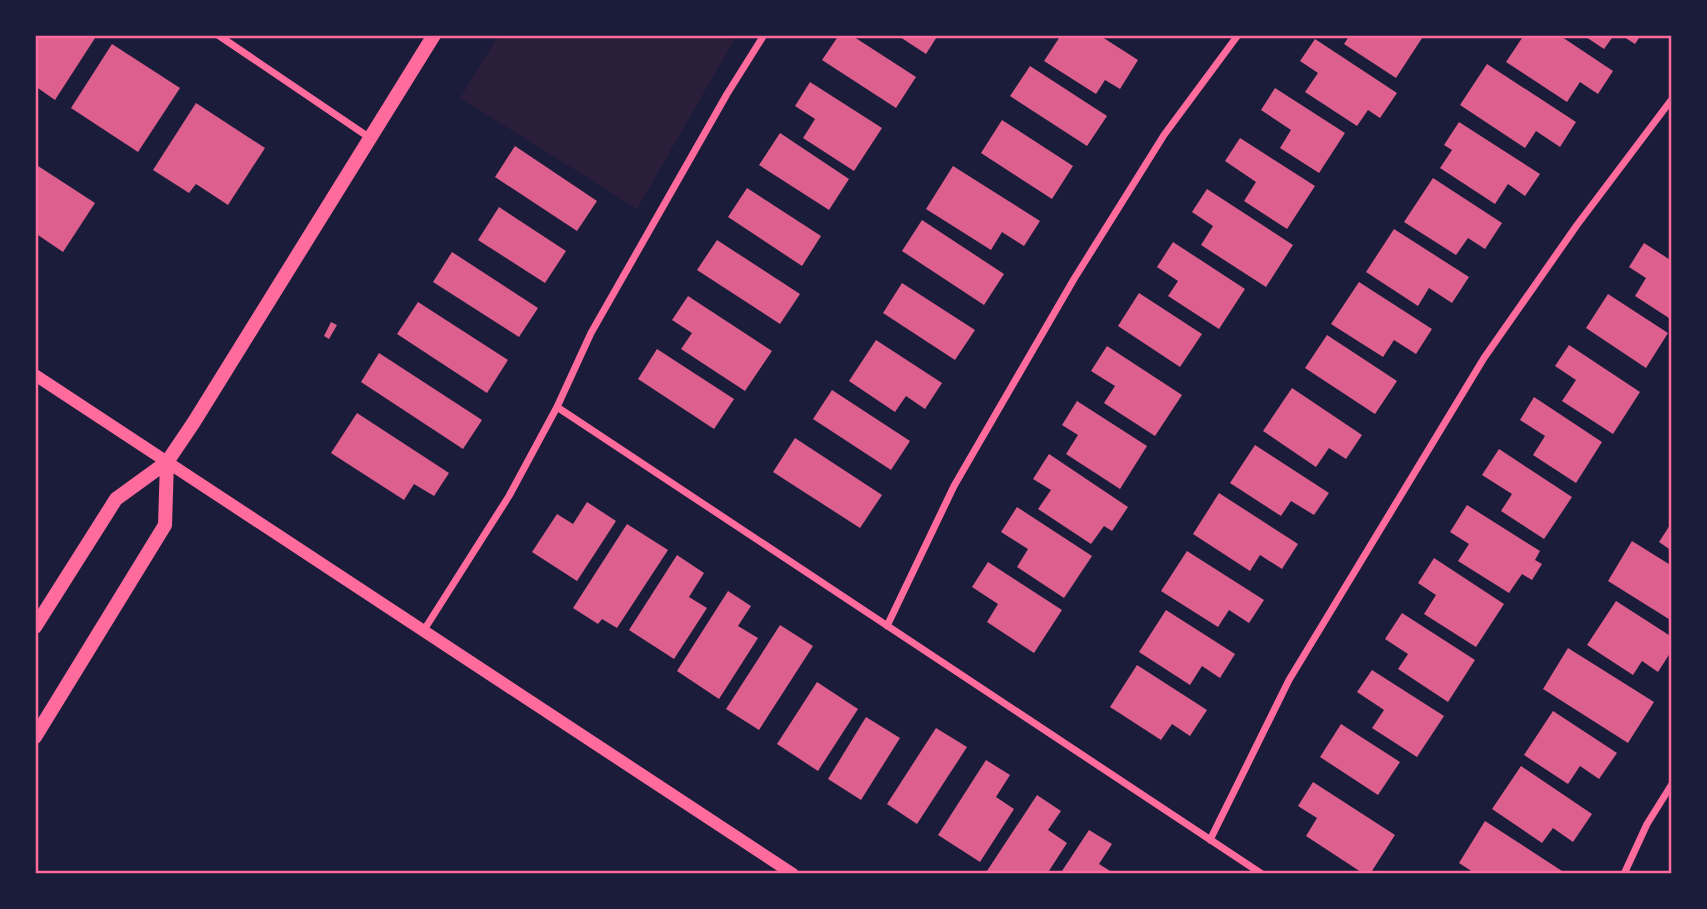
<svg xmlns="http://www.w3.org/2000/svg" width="1707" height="909" viewBox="0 0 1707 909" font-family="'Open Sans',sans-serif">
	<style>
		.green { fill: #2a1e3b }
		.building { fill: #dd5f8e }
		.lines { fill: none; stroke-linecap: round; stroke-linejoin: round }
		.minor { stroke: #ff6b9d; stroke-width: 7 }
		.tertiary { stroke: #ff6b9d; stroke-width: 12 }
		.secondary { stroke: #ff6b9d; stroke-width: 14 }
		.neatline { fill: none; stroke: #ff6b9d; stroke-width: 2.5 }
	</style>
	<rect width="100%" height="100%" fill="#1b1b3a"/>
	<path class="green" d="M499,35H737L637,209L460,98Z"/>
	<path class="building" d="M35,35H97L55,100L35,86Z
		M839,35H851L916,77L896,108L822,60Z
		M897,35H938L926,54Z
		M1061,35H1099L1138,60L1120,89L1105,80L1096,94L1044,61Z
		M1350,35H1424L1396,78L1344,44Z
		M1524,35H1559L1613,71L1598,94L1580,82L1567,102L1506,62Z
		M1583,35H1614L1604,49Z
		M1621,35H1641L1635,44Z
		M1315,39L1397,93L1380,118L1368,110L1357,126L1305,92L1318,73L1300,61Z
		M112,44L180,88L138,152L71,108Z
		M1487,64L1576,122L1560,147L1536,131L1525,148L1460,105Z
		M1030,66L1107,116L1087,146L1010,96Z
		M810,82L882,128L854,171L803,138L815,119L795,106Z
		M1275,88L1345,133L1319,173L1280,148L1291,130L1261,110Z
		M196,103L265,148L228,205L196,184L189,193L153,170Z
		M1002,120L1073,166L1052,199L981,153Z
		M1459,122L1540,174L1525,196L1508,184L1495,204L1440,168L1452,150L1444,145Z
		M780,133L849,179L829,210L759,165Z
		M1240,138L1315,186L1287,229L1244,201L1256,182L1225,161Z
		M515,146L597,201L577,231L495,177Z
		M35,164L95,203L63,252L35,233Z
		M953,166L1040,221L1024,246L1002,232L991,250L926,209Z
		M1433,178L1502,223L1485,249L1468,238L1456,255L1404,222Z
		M747,188L821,236L802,266L728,217Z
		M1207,189L1293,245L1266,287L1201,245L1213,226L1192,212Z
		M499,207L566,251L545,283L478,240Z
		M922,220L1004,274L984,305L902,251Z
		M1394,229L1469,277L1452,303L1429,288L1418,306L1366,272Z
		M717,240L800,294L780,324L697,270Z
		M1173,242L1245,289L1219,329L1168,296L1178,281L1157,267Z
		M1644,243L1672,261V320L1635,296L1646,278L1629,267Z
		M452,252L538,308L519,337L433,282Z
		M1359,282L1432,329L1416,354L1394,340L1383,357L1331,324Z
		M902,283L975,330L955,360L883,313Z
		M1139,293L1202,334L1180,367L1118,326Z
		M1608,294L1668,333L1646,368L1586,328Z
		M688,296L772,351L745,391L681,349L692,333L672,320Z
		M418,302L508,360L487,393L397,334Z
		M331,322L337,325L329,339L324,336Z
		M1327,335L1397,381L1375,414L1305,368Z
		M876,340L942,383L925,409L906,396L895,412L849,381Z
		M1569,345L1640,392L1613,434L1562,401L1576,380L1555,366Z
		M1107,346L1182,395L1155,436L1104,403L1115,386L1091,371Z
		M657,349L734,399L714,429L638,379Z
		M379,353L482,420L463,449L361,382Z
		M1292,388L1362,435L1346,459L1329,448L1316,467L1263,431Z
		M832,390L910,441L891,470L813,419Z
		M1534,397L1602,442L1576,483L1533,455L1545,436L1520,420Z
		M1077,401L1147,446L1120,489L1066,454L1078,435L1062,425Z
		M357,413L449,473L434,496L414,484L404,500L331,453Z
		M795,438L882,495L860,528L773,472Z
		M1255,445L1329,493L1314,515L1291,501L1281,516L1230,483Z
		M1499,449L1572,497L1544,539L1501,511L1512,494L1482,475Z
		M1049,454L1128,507L1112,531L1104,526L1091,544L1038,509L1051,490L1033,479Z
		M1219,493L1298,544L1282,569L1260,555L1250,571L1193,534Z
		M587,502L616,521L577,581L532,552L557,514L573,524Z
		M1467,505L1540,551L1535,560L1542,564L1532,580L1522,574L1509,593L1458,561L1469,544L1450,532Z
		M1017,507L1092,556L1064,598L1017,567L1028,549L1001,532Z
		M1672,522V551L1659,542Z
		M627,524L668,550L617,628L602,619L598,624L573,608Z
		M1632,541L1672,566V621L1608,581Z
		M1187,551L1264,600L1249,623L1229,610L1218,627L1161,591Z
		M677,555L704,573L689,597L707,608L674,659L629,630Z
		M1434,558L1504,604L1476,647L1424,614L1436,595L1418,583Z
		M988,562L1062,610L1034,653L987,622L998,604L972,587Z
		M728,591L751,606L738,626L758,638L719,699L677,671Z
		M1616,601L1672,637V650L1658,672L1642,661L1633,675L1587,645Z
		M1166,610L1235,654L1220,678L1202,666L1190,685L1139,652Z
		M1402,613L1475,660L1448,702L1398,669L1408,654L1385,639Z
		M780,625L813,646L759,730L726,709Z
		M1568,648L1654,702L1628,743L1543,689Z
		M1137,665L1207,710L1190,736L1172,724L1161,740L1110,707Z
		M1372,670L1444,716L1417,757L1372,728L1384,710L1357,692Z
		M817,682L858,709L818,771L777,744Z
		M1553,711L1617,753L1599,779L1580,766L1568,784L1524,755Z
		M866,717L900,738L861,800L828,779Z
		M1341,724L1400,762L1378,795L1320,757Z
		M936,728L967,747L917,824L887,804Z
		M986,760L1010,775L996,797L1014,809L980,862L938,835Z
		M1521,766L1592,814L1573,842L1553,828L1542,843L1492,809Z
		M1313,782L1395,835L1370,874H1364L1306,836L1317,818L1298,806Z
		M1037,795L1061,811L1048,830L1067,843L1047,874H985Z
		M1485,821L1562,871L1560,874H1476L1459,863Z
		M1089,830L1112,844L1099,864L1115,874H1060Z"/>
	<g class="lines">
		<path class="minor" d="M218,35L370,138
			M557,407L1262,874
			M887,626L954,486L1074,279L1164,135L1238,35
			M424,630L509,496L557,407L591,333L727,94L764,35
			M1210,840L1289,680L1484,358L1577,225L1672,99
			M1624,874L1647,824L1672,784"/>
		<path class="tertiary" d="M35,375L793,874"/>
		<path class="secondary" d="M35,627L116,499L167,462L194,422L434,35
			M35,737L165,525L167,462"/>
	</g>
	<rect width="1707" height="909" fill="none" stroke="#1b1b3a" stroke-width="74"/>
	<rect x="37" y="37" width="1633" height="835" class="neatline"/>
</svg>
